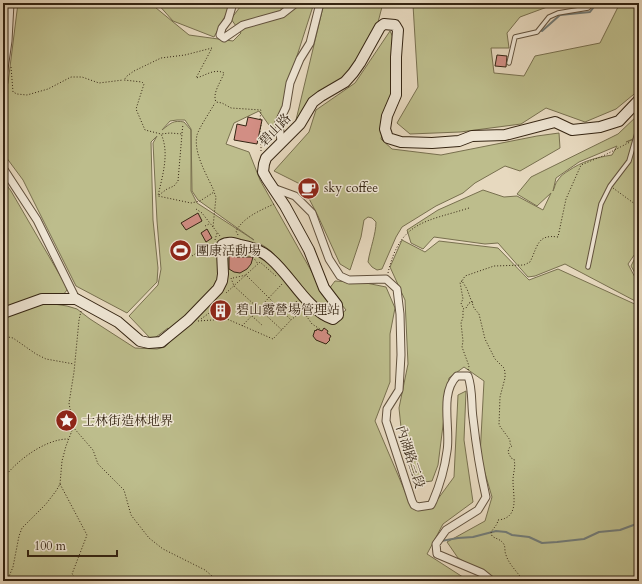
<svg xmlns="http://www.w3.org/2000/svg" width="642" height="584" viewBox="0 0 642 584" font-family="Cardo,'Noto Serif TC',serif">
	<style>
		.green { fill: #bdbd8c; stroke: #78704f; fill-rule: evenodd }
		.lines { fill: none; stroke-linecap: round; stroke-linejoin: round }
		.stream { stroke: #727c79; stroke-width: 2 }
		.building { fill: #d28e84; stroke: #342412 }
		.lane-casing { stroke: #61513d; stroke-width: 5.5 }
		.street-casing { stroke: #61513d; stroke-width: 9 }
		.secondary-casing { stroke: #342412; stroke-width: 12 }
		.path { stroke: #342412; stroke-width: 1; stroke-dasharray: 1 2; stroke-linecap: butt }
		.lane { stroke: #efe6d5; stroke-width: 3.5 }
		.street { stroke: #efe6d5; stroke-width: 7 }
		.secondary { stroke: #efe6d5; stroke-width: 10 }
		.labels { text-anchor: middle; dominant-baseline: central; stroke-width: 3; stroke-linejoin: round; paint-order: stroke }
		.street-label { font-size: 13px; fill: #342412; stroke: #efe6d5 }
		.poi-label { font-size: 13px; fill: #342412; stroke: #efe6d5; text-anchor: start }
	</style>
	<rect width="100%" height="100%" fill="#e7d9bf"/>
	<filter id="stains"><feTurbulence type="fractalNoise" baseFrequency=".005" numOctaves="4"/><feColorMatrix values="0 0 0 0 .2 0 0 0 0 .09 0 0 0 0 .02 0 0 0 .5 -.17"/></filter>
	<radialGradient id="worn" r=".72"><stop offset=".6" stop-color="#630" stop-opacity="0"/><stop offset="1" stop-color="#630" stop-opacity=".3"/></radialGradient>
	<path class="green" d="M3,3H8L6,34L3,58Z
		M18,3H150L189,35L233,41L241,33L231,19L243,3H269L281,8L291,3H314L287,87L276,135L259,111L234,123L226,144L249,152L260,180L331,306L327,310L319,308C307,293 276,250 260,244L305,303L320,319L330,323L346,310L329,289L335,281L366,283L386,287L395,308L390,334V382L375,421L412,508L432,507L454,477L458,395L466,391L464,440L473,502L443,524L427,554L469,581H3V316L34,305L47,303L67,306L77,309L90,319L135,348L157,349L165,347L174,338L168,328L152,340L129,316L158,285L161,269L157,221L153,143L157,136L151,142L153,220L158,268L157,282L127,313L76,286L23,180L3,153V96L8,83ZM177,120H185L191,129L192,191L198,200L254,240L197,203L191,191V130L184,122C173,120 171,123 162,130L170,121Z
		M157,3H232L214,37L173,21Z
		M324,3H383L376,30L341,83L311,99L296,120Z
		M411,3H558L520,17L507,33L509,48H491L494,73L524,76L535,56L600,43L620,3H639V90L616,109L585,122L546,108L521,124L460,132L410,134L397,123L418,87L413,5Z
		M390,31L395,41L392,92L381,139L392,149L441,155L537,136L559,133L560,148L520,171L505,166L475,183L463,193L436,206L402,227L396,237L382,269L377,270L372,267L368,262C370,249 376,234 376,222L372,218L368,217L364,220L361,237L350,270L340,264L318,216L302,185L274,171L309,132L316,110L355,83Z
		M639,114V141L635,138L626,142L635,139L639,142V248L628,264L639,285V303L565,264L535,276L528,277L498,243L485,244L434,237L423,249L411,243L407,230L438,210L483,190L504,197L517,196L543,210L551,193L537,206L517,194L531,177L618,134ZM617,146L612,155C594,158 583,161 568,171C565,173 560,176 558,180C555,183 555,187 553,191L556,178L579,162Z
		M3,180L11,191L65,284L67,290L63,295L3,308Z
		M402,240L425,252L439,241L498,248L529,280L558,269L639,306V581H499L458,558L447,542L485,521L492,497L480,456L484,381L464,367L449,378L438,465L432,481L417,483L402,437L399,408L408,364L405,300L390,267Z
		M639,250V280L631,266Z"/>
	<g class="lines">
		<path class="stream" d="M542,31L560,15L590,12L597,3
			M441,541L458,538L473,537L496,531L506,532L512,535L529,537L542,543L557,542L584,539L599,532L620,530L639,523"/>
	</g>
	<path class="building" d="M497,55L507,56L506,67L495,66Z
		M248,117L262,120L257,144L234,140L237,124L246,126Z
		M198,213L202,221L186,230L181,223Z
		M207,229L212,238L206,242L201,233Z
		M229,250L237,257H253L251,264L247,269L240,273L234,272L229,269Z
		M219,303L226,307L221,318L213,314Z
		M324,328L328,331L327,333L331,336L329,339L330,340L326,344L316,340L313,336L315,330L316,331L317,329L322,331Z"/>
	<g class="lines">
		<defs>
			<path id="lane" d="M509,63L515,37L537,32L549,17L558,13L588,8L593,3
				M588,267L601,204L610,186L629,161L639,126"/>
			<path id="street" d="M233,3L228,20L222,28L220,35L224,38L243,25L282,14L296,3
				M3,76L8,41L10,3
				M281,142L279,122L286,107L290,83L300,59L310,43L320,3
				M3,168L37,220L76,299
				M273,188L295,196L312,213L329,259L340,276L349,280L386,279L397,289L400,314L401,355L399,390L387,409L386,421L412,501L414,505L418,507L431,505L433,501C439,487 445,466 447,451C451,429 439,393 457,376H468C473,390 471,404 473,418C476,445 480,471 486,497L478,510L446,530L436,544L437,554L482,573L492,581"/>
			<path id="secondary" d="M3,313L42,299H76L118,322L140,341L149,343L161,342L188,320L218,289L222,281L223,274L222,251V245C228,241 234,243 240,245C251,247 263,251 271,259C291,276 307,310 333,319L338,315L337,305L324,288L309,250L285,206L267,179L263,172L264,164L266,158L300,124L313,102L321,96L345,82L353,73L360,63L380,27L384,24L395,25L398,30L396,57V95L387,116L385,129L388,138L401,142L432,143L459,141L472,136L505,135L555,122L572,130L600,127L619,121L639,100"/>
		</defs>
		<use href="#lane" class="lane-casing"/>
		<use href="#street" class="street-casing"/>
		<use href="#secondary" class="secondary-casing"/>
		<path class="path" d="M11,67L13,92L17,94L27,95L48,89L71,77H82L99,83L123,80
			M182,133L183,124
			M613,188L639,207
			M214,191C207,175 193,153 197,135C199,128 211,110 215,103
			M159,195L167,189L174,186L178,181L182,134L170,133L161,134
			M196,209L202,213L213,227
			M205,226L209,224
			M238,235L236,231C244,217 259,211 274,204
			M220,236L213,227L216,197L214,192L200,201L191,203L158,196C162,177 170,153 161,134L145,130L136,109L144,84L142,82L124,80L127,76L134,71L161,58L185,55L212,48L196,78C205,76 214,68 224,73C221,82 212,93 216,102L222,103L231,108L261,110L260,119H262L259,138H261V151
			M215,240L217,233
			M192,256L198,252
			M253,257L258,264
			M388,273C400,221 425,222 469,208
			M231,278L234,286L282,330
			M233,278L246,275L291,320
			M462,281L460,282L463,299L461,303L463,308
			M226,293L260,262L276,276
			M296,301L312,324L320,329
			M81,311L79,320L74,372L69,403L73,427L93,450L98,464L124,490L131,515L149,538L163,549L205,570L218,581
			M252,316L263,326
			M201,319L212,311L217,303
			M198,321L227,319L273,339L291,320L303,310
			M242,326L283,283
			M3,336L13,338L36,354L46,359L74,364
			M468,370L469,366L462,347L463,341L461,323L463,317V309L466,308L469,303L473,302
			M3,479C16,461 45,439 68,439
			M60,484L87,535L72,574L79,581
			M7,581L13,567L19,536L22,528L46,504L56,491L60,484L62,461L66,446L73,428
			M523,581C518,572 509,565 506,555C504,551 506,546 503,543C500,539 496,539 492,536L491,532L497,524L498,520C520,518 513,496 513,481C513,472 516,468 514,459L511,458L508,452L509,448L512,446L510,444V440L499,425L500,397L505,378V372L504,368L495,359L485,339L479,314L474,308L467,289L462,281L465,276L494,266L524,265L530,262C538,246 537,234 558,237L566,199L581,165L605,155L630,142"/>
		<use href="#lane" class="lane"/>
		<use href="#street" class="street"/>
		<use href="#secondary" class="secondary"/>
	</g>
	<defs>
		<symbol id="cafe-disc" viewBox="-11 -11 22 22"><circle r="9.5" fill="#8f2418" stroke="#efe6d5"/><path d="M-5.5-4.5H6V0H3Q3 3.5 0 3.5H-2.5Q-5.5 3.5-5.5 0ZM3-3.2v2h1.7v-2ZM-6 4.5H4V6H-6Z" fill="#fff"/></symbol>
		<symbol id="stadium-disc" viewBox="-11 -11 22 22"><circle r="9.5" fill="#8f2418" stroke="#efe6d5"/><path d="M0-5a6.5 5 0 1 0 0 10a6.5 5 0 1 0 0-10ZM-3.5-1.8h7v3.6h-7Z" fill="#fff"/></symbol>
		<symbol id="building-disc" viewBox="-11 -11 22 22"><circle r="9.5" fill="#8f2418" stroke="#efe6d5"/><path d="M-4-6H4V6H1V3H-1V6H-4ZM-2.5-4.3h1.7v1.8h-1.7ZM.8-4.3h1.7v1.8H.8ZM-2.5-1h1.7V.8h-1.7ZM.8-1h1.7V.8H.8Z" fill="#fff"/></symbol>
		<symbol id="sight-disc" viewBox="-11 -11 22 22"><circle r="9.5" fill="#8f2418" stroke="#efe6d5"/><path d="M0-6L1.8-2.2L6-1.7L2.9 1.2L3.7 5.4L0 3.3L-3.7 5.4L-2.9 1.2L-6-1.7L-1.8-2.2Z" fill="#fff"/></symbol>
	</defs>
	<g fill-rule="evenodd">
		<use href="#cafe-disc" x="296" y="176" width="25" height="25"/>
		<use href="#stadium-disc" x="168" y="238" width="25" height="25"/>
		<use href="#building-disc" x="208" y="298" width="25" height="25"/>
		<use href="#sight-disc" x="54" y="408" width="25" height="25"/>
	</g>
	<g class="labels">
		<g class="street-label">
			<text transform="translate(275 130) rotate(-46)">碧山路</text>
			<text transform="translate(410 457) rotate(72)">內湖路三段</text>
		</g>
		<g class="poi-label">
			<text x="324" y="188">sky coffee</text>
			<text x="196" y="251">團康活動場</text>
			<text x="236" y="310">碧山露營場管理站</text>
			<text x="82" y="421">士林街造林地界</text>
		</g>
	</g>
	<rect width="642" height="584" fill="none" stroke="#e7d9bf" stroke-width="16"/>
	<rect x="4" y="4" width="634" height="576" fill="none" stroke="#342412" stroke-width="2"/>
	<rect x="8" y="8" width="626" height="568" fill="none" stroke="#342412"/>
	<path d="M28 550v6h89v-6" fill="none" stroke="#342412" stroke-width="2"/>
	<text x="34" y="550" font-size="12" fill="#342412" stroke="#efe6d5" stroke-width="3" paint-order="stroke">100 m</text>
	<rect width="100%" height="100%" filter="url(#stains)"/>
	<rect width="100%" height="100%" fill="url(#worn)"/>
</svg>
